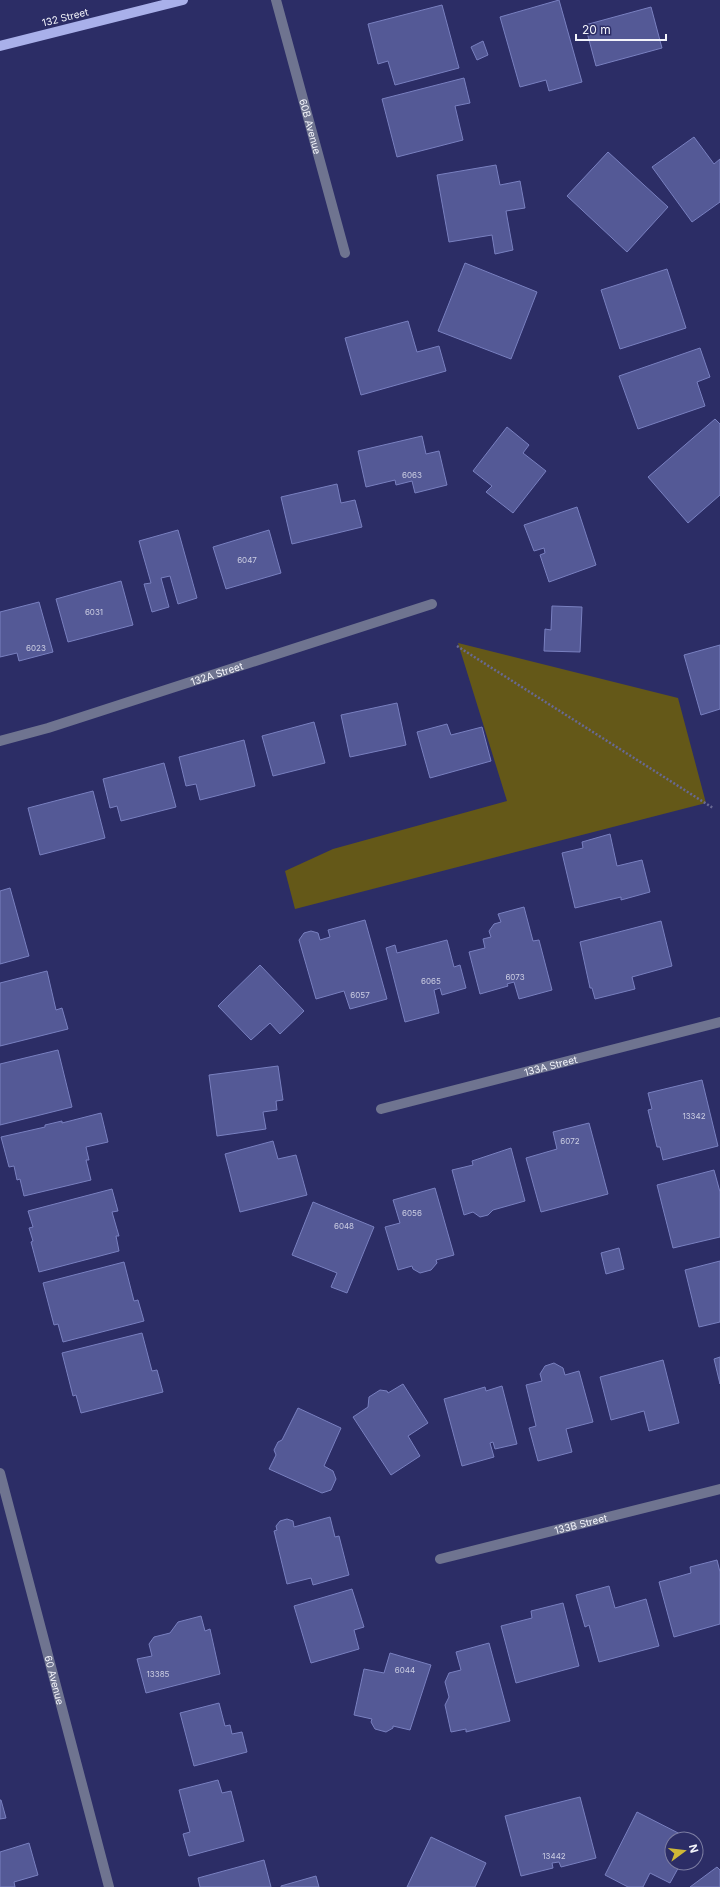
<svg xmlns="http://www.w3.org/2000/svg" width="720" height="1887" viewBox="0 0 720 1887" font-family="Inter,sans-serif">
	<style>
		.green { fill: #645818 }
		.building { fill: #545996; stroke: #7980c0 }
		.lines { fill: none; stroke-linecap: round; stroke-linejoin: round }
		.path { stroke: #686993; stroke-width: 2.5; stroke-dasharray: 2 2; stroke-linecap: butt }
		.minor { stroke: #6f7490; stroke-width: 10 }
		.major { stroke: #a9b0ea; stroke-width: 10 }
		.labels { text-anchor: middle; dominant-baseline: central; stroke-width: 3; stroke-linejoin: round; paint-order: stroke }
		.number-label { font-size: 8px; fill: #cbcde2 }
		.street-label { font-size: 10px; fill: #f3f4fb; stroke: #2c2d66 }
	</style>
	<rect width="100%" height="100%" fill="#2c2d66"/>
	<path class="green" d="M458,643L678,698L706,803L295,909L285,871L333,849L507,801Z"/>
	<path class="building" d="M559,0L582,82L549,91L546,80L520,87L500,17Z
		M442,5L459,68L395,85L388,61L378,64L368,24Z
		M651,7L662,48L596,66L585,25Z
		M483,41L488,55L477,60L471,47Z
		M464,78L470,103L455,106L463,140L397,157L382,99Z
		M694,137L714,164L720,159V202L692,222L652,167Z
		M608,152L668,207L627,252L567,196Z
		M496,165L500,185L520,181L525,208L506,211L513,250L495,254L492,235L449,242L437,175Z
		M465,263L537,292L511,359L438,331Z
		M667,269L686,328L620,349L601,290Z
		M408,321L417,352L439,346L446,371L361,395L345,338Z
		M700,348L710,377L697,382L705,406L638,429L619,376Z
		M715,419L720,424V495L688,523L648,477Z
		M507,427L529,445L523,453L546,471L513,513L486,492L492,486L473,471Z
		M422,436L426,454L439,451L447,485L415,493L412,481L396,485L395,480L366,487L358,451Z
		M337,484L341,503L355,500L362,527L292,544L281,497Z
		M577,507L596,565L549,582L540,555L545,553L544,548L534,551L524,525Z
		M178,530L197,598L178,604L170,576L161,578L169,607L152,612L144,584L151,583L139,541Z
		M269,530L281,573L226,589L213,547Z
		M121,581L133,625L68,642L56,599Z
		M39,602L53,652L19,661L17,653L0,657V612Z
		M552,606L582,607L580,652L544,651L545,629L551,630Z
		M720,645V709L701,715L684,655Z
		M397,703L406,745L350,757L341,715Z
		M314,722L325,763L273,776L262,736Z
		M447,724L451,735L482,727L491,761L430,778L417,732Z
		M244,740L255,786L200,800L196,784L186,786L179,757Z
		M164,763L176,807L121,821L117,806L110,808L103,779Z
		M93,791L105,838L40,855L28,808Z
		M610,834L617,866L642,860L650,892L621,900V897L575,908L562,853L583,848L582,842Z
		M10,888L29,956L0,964V891Z
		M524,907L533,941L539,940L552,990L519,999L514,982L507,984L508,986L480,994L469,952L485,948L483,939L491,937L489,931L494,924L501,922L498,914Z
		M365,920L387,999L350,1009L344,991L316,999L299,940L304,933L311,931L318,933L320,940L330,937L328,930Z
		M661,921L672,966L632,977L635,989L595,999L592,988H590L580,942Z
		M447,940L454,967L460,965L466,988L442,995L440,988L434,990L439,1013L405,1022L386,948L395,945L397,953Z
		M260,965L304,1011L280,1034L270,1023L251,1040L218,1006Z
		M47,971L56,1010L62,1008L68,1029L0,1046V983Z
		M58,1050L72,1107L0,1125V1064Z
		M278,1066L283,1100L276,1101L277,1110L263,1112L266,1129L217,1136L209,1075Z
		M702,1080L718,1146L663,1160L660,1147H657L648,1110L652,1109L648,1093Z
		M101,1113L108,1142L86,1147L89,1160H86L91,1180L24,1196L20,1179L17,1180L14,1166L9,1167L1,1137L45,1127V1125L62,1121V1123Z
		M589,1123L608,1194L541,1212L526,1158L557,1149L553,1132Z
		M273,1141L278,1159L296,1155L307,1195L240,1212L225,1154Z
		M511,1148L525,1201L493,1210L488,1215L480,1217L473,1212L464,1215L452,1170L473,1165L472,1161Z
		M714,1170L720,1192V1237L673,1248L657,1185Z
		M435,1188L454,1255L436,1260L437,1263L431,1270L420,1273L413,1269L412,1266L398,1270L385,1227L400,1223L393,1200Z
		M112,1189L118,1211L112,1212L119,1236H116L119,1251L39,1272L31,1242L33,1241L29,1228L33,1227L28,1211Z
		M313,1202L374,1227L347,1293L331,1287L337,1273L292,1255Z
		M619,1248L624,1269L606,1274L601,1253Z
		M720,1261V1322L699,1327L685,1270Z
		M124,1262L134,1301L138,1300L144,1321L63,1342L58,1324L54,1325L43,1283Z
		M142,1333L152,1371L157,1370L163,1392L81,1413L76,1395L73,1396L62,1353Z
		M720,1357V1384L714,1359Z
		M663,1360L679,1423L649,1431L644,1411L611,1420L600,1377Z
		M554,1363L563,1368L565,1375L579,1371L593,1422L566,1429L572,1452L538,1461L529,1428L536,1426L526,1385L542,1381L540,1374L545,1366Z
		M403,1384L428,1423L408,1436L420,1456L391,1475L353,1417L368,1407L369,1397L380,1390L387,1391L388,1393Z
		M502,1386L517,1444L495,1449L493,1442L490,1443L494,1457L462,1466L444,1399L485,1387L486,1391Z
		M298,1408L341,1428L324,1466L333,1471L336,1479L331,1490L322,1493L269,1469L276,1455L274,1450L278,1442L282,1440Z
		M330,1517L335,1537L339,1536L349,1575L313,1585L311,1578L287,1584L274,1531L277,1530L276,1526L280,1521L287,1519L293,1521L294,1527Z
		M717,1560L720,1572V1624L674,1637L659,1582L691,1573L690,1567Z
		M609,1586L615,1608L646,1599L659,1646L599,1662L589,1625L585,1627L576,1595Z
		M352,1589L364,1627L354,1630L359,1649L311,1663L294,1606Z
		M563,1603L579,1666L516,1683L501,1626L532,1618L531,1611Z
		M201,1616L205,1631L210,1629L220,1674L146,1693L137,1659L152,1656L149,1644L154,1637L170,1633L178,1622Z
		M489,1643L510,1721L466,1732V1729L451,1732L445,1705L449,1697L445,1682L449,1673L461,1670L456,1652Z
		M390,1653L431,1665L410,1730L393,1726V1728L386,1732L375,1729L371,1722L372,1719L354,1715L364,1669L384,1673Z
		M219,1703L225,1726L230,1725L232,1734L242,1732L247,1752L194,1766L180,1713Z
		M218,1780L222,1793L231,1791L244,1841L189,1856L183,1834L190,1832L179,1790Z
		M580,1797L596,1858L561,1867L559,1862L552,1863L553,1868L521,1876L505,1816Z
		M0,1800H1L6,1818L0,1819Z
		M637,1812L690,1839H672V1863H681L670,1883L650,1873L643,1887H628L605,1875Z
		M431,1837L486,1863L475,1887H407Z
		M29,1843L38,1875L14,1882L15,1887H0V1852Z
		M264,1860L271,1887H200L198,1878Z
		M717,1867L720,1870V1887H690Z
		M316,1876L319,1887H281V1886Z"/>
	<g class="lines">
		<path class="path" d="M457,646L713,808"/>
		<g class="minor">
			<path id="s1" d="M276,0L345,253"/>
			<path id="s2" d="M0,741L48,728L432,604"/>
			<path id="s3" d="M381,1109L720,1022"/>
			<path id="s4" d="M0,1473L109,1887"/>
			<path id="s5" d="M440,1559L720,1489"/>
		</g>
		<path class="major" d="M0,46L183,0"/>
	</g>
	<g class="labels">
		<g class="number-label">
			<text x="412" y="475">6063</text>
			<text x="247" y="560">6047</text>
			<text x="94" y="612">6031</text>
			<text x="36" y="648">6023</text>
			<text x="515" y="977">6073</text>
			<text x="431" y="981">6065</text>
			<text x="360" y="995">6057</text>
			<text x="694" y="1116">13342</text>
			<text x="570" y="1141">6072</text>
			<text x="412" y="1213">6056</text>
			<text x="344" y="1226">6048</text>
			<text x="405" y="1670">6044</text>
			<text x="158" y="1674">13385</text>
			<text x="554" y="1856">13442</text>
		</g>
		<g class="street-label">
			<text transform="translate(65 17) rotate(-14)">132 Street</text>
			<text stroke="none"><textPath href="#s1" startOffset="131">60B Avenue</textPath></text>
			<text stroke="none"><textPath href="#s2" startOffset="227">132A Street</textPath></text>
			<text stroke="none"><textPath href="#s3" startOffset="175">133A Street</textPath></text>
			<text stroke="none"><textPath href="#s5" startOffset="145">133B Street</textPath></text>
			<text stroke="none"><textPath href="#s4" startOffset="214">60 Avenue</textPath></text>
		</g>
	</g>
	<g transform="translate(684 1851) rotate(75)"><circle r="19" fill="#2c2d66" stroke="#7c7da2"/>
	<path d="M0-3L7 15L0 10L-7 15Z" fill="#cfb837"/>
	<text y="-6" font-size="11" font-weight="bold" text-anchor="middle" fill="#f3f4fb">N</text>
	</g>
	<path d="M576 34v6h90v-6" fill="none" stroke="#f3f4fb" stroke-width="2"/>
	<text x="582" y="34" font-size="12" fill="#f3f4fb" stroke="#2c2d66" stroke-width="3" paint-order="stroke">20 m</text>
</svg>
